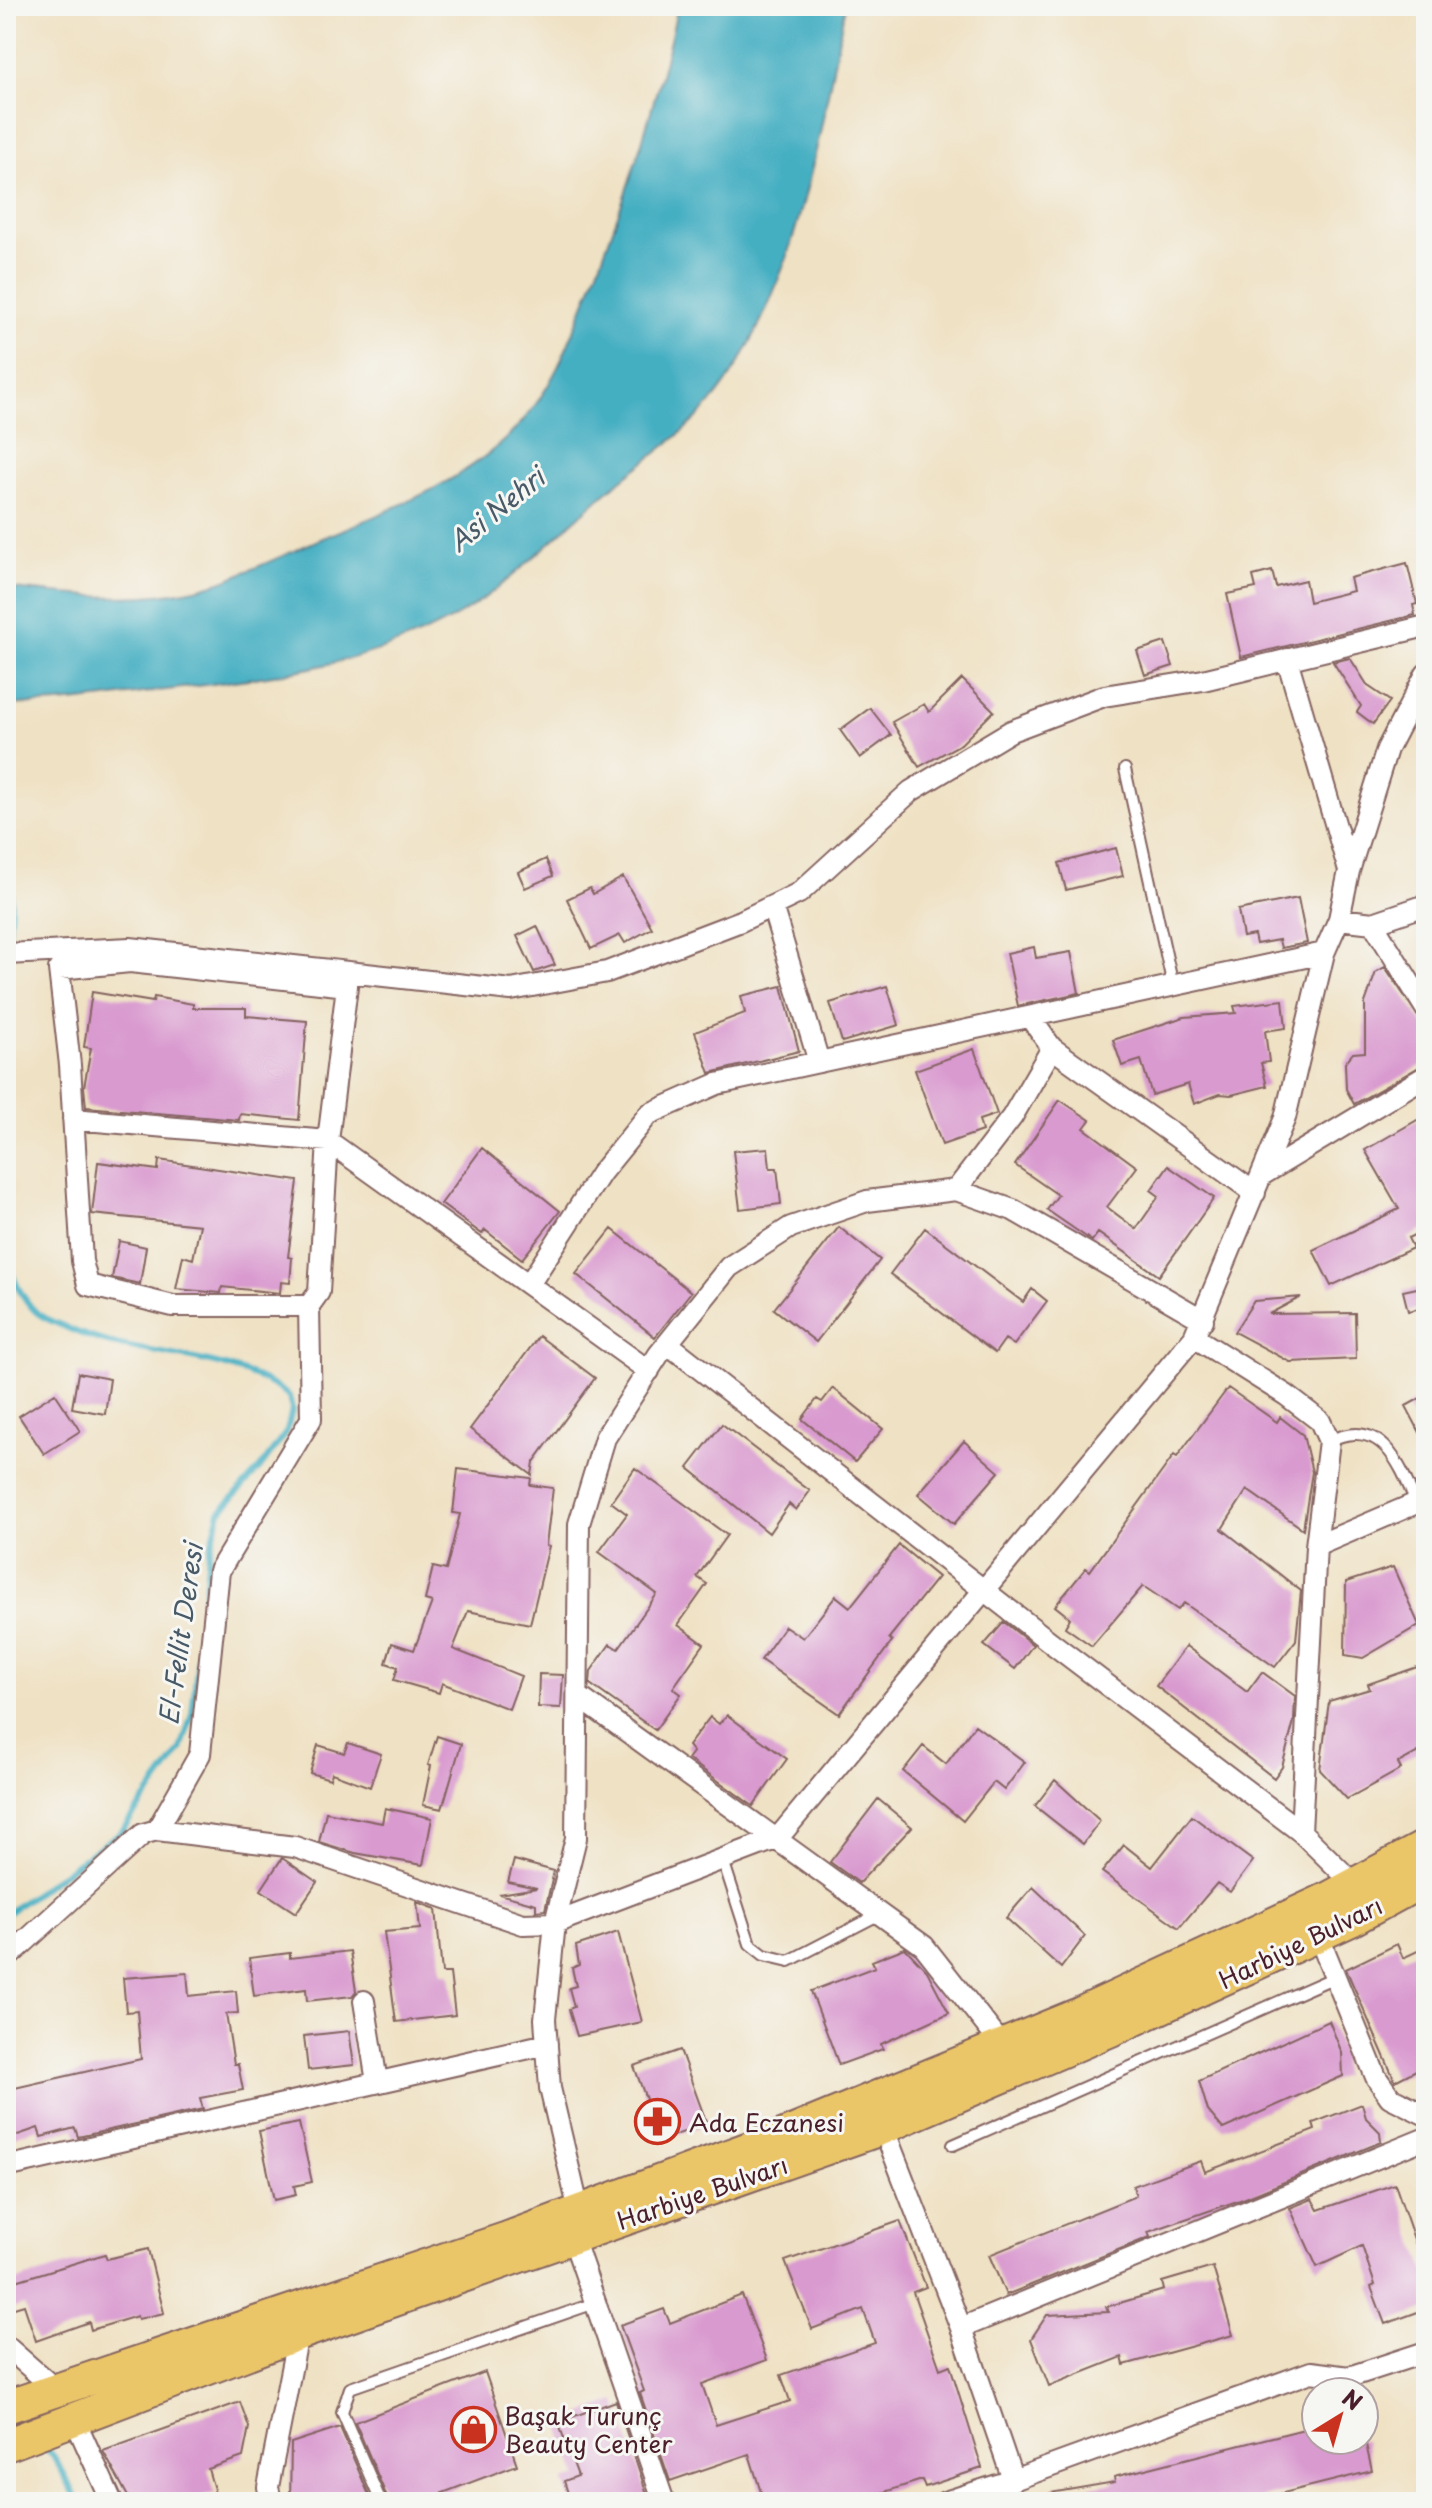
<svg xmlns="http://www.w3.org/2000/svg" width="1432" height="2508" viewBox="0 0 1432 2508" font-family="'Playpen Sans',sans-serif">
	<style>
		.water { fill: #44afc2; stroke: #476776; stroke-width: 2 }
		.lines { fill: none; stroke-linecap: round; stroke-linejoin: round }
		.stream { stroke: #44afc2; stroke-width: 6 }
		.building { fill: #d99acf }
		.lane-casing { stroke: #846360; stroke-width: 14 }
		.street-casing { stroke: #846360; stroke-width: 24 }
		.primary-casing { stroke: #846360; stroke-width: 36 }
		.lane { stroke: #fff; stroke-width: 10 }
		.street { stroke: #fff; stroke-width: 20 }
		.primary { stroke: #ebc669; stroke-width: 32 }
		.labels { text-anchor: middle; dominant-baseline: central; stroke-width: 6; stroke-linejoin: round; paint-order: stroke }
		.street-label { font-size: 24px; fill: #4a1f2b; stroke: #f6f6f2 }
		.poi-label { font-size: 24px; fill: #4a1f2b; stroke: #f6f6f2; text-anchor: start }
		.water-label { font-size: 26px; font-style: italic; fill: #485967; stroke: #f6f6f2 }
	</style>
	<rect width="100%" height="100%" fill="#f6f6f2"/>
	<filter id="ink" filterUnits="userSpaceOnUse"><feTurbulence type="fractalNoise" baseFrequency=".0125" numOctaves="2"/><feDisplacementMap in="SourceGraphic" scale="16" xChannelSelector="R" yChannelSelector="G"/><feConvolveMatrix kernelMatrix="1 2 1 2 8 2 1 2 1" color-interpolation-filters="sRGB"/></filter>
	<filter id="wash" filterUnits="userSpaceOnUse"><feTurbulence type="fractalNoise" baseFrequency=".006" numOctaves="4" result="noise"/><feDisplacementMap in="SourceGraphic" scale="32" xChannelSelector="R" yChannelSelector="G"/><feGaussianBlur stdDeviation="1.8" result="paint"/><feColorMatrix in="noise" values="0 0 0 0 0 0 0 0 0 0 0 0 0 0 0 0 0 1.4 0 .05"/><feComposite in="paint" operator="in"/></filter>
	<g filter="url(#wash)">
		<rect width="100%" height="100%" fill="#efe1c3"/>
		<path class="water" d="M678,6H845C821,129 798,278 726,383C695,429 651,455 609,490C562,529 511,584 459,615C368,668 254,678 152,692C103,698 55,706 6,704V588C74,596 150,605 217,583C253,570 288,553 323,538C392,509 470,481 521,423C556,384 571,337 590,290C627,196 656,104 678,6Z"/>
		<g class="lines">
			<path class="stream" d="M6,785L11,905L6,972
				M6,1259C13,1277 21,1298 36,1312C42,1318 54,1322 63,1326C134,1361 224,1347 289,1396L292,1410L287,1431L260,1468L220,1512L209,1553L192,1714L181,1750L121,1832L6,1914
				M39,2443L53,2455L79,2502"/>
		</g>
		<g id="blocks">
			<path class="building" d="M1407,563L1417,604L1413,605L1415,615L1241,657L1227,594L1256,588L1253,576L1272,571L1276,587L1305,580L1309,602L1353,591L1350,578Z
				M1165,642L1173,666L1145,675L1137,651Z
				M1350,658L1368,686L1390,701L1373,724L1357,712L1361,706L1333,662Z
				M962,679L994,711L961,744L919,767L892,722L924,704L929,712Z
				M870,708L891,735L860,758L840,730Z
				M1116,848L1123,876L1066,890L1059,863Z
				M546,859L553,876L525,888L518,872Z
				M623,877L652,928L625,943L620,935L591,949L567,899L590,888L593,894Z
				M1298,898L1307,943L1281,948L1279,940L1256,944L1254,935L1243,937L1238,910Z
				M537,926L555,965L534,972L517,936Z
				M1034,947L1036,958L1071,952L1079,993L1018,1006L1007,953Z
				M1385,967L1426,1028V1063L1354,1104L1346,1089L1345,1063L1353,1053L1365,1052V1003L1376,972Z
				M782,986L799,1051L710,1073L695,1032L745,1013L741,996Z
				M887,986L899,1025L842,1042L830,1003Z
				M92,992L153,1002L154,997L193,1004V1008H246V1016L307,1021L299,1120L240,1114L239,1120L86,1107L84,1087L91,1048L84,1047Z
				M1283,1000L1286,1028L1265,1031L1269,1062L1261,1063L1267,1086L1231,1095L1220,1094L1194,1104L1188,1084L1152,1095L1141,1060L1122,1066L1113,1040L1184,1017L1236,1013L1234,1006Z
				M974,1049L997,1114L979,1120L982,1131L942,1145L915,1070Z
				M1060,1100L1090,1120L1084,1128L1137,1167L1107,1207L1136,1229L1159,1196L1151,1190L1168,1166L1214,1198L1159,1276L1098,1233L1092,1241L1047,1210L1058,1195L1015,1165Z
				M1426,1115V1229L1408,1238L1413,1248L1331,1286L1313,1250L1399,1209L1365,1150Z
				M482,1148L560,1211L522,1259L485,1230L482,1234L441,1204Z
				M768,1148L770,1168H777L781,1204L740,1209L733,1151Z
				M159,1160L298,1181L288,1257L292,1258L290,1283L281,1282L280,1293L222,1287L221,1293L176,1289L183,1256L193,1259L200,1225L92,1214L98,1162L158,1170Z
				M839,1227L880,1260L816,1342L774,1309Z
				M925,1228L1023,1302L1032,1289L1047,1301L1014,1345L1005,1339L995,1353L890,1274Z
				M612,1229L691,1292L655,1337L576,1274Z
				M119,1241L146,1247L140,1284L112,1278Z
				M1426,1286V1307L1408,1311L1403,1291Z
				M1301,1297L1269,1314L1355,1313L1356,1359L1290,1362L1234,1332L1254,1301Z
				M539,1336L595,1378L534,1462L532,1475L470,1429Z
				M78,1373L110,1379L105,1414L72,1408Z
				M833,1388L883,1429L855,1462L802,1419L817,1399L822,1402Z
				M1228,1388L1277,1422L1280,1417L1303,1435L1312,1472L1303,1529L1247,1490L1222,1529L1301,1591L1296,1640L1275,1667L1184,1603L1178,1610L1143,1586L1092,1646L1065,1627L1070,1618L1055,1606L1086,1568L1090,1571L1174,1455L1177,1457Z
				M55,1393L80,1431L44,1454L19,1416Z
				M1426,1395V1444L1406,1406Z
				M722,1424L810,1491L796,1510L789,1504L769,1533L688,1468Z
				M964,1441L999,1472L954,1524L918,1494Z
				M635,1468L727,1535L697,1577L707,1584L678,1625L704,1644L673,1688L681,1694L655,1730L590,1684L591,1671L610,1644L618,1649L657,1594L599,1552L627,1514L611,1502Z
				M458,1469L531,1478L530,1485L553,1488L546,1545L549,1546L530,1624L468,1611L453,1649L521,1676L509,1709L442,1683L439,1693L394,1680L398,1667L386,1663L392,1643L414,1650L432,1602L425,1600L433,1567L446,1570L460,1514L453,1513Z
				M899,1545L938,1577L889,1638L892,1641L839,1714L761,1660L785,1626L803,1638L836,1596L850,1607Z
				M1393,1567L1419,1625L1363,1658L1345,1655L1346,1582Z
				M1004,1622L1033,1645L1015,1669L984,1645Z
				M1186,1646L1247,1692L1262,1672L1295,1696L1294,1721L1282,1767L1274,1778L1156,1686Z
				M1426,1664V1748L1398,1763L1401,1769L1347,1799L1320,1770L1329,1701L1370,1689L1368,1684Z
				M539,1674L563,1675L561,1708L538,1707Z
				M727,1715L787,1759L753,1806L688,1759L693,1752L688,1746L710,1717L719,1724Z
				M975,1725L1025,1762L1004,1790L994,1782L963,1821L903,1771L923,1746L946,1764Z
				M437,1736L461,1744L442,1809L423,1805L431,1766L428,1765Z
				M348,1743L381,1754L370,1787L332,1773L330,1779L310,1773L318,1745L344,1753Z
				M1055,1780L1100,1821L1083,1844L1035,1806Z
				M878,1799L912,1827L859,1883L830,1862Z
				M385,1808L432,1818L423,1865L355,1853L319,1842L326,1812L382,1823Z
				M1192,1816L1253,1861L1230,1892L1217,1883L1179,1928L1102,1872L1124,1845L1152,1867Z
				M282,1858L317,1882L296,1913L261,1890Z
				M514,1860L554,1871L545,1910L536,1911V1904L499,1894L537,1888L508,1882Z
				M1033,1887L1085,1936L1061,1968L1006,1918Z
				M417,1902L436,1909L442,1973H450L455,2015L396,2022L384,1932L420,1929Z
				M618,1932L642,2022L577,2036L569,2009L574,2007L569,1988L576,1986L572,1968L579,1965L576,1946Z
				M1397,1944L1403,1958L1426,1947V2065L1395,2081L1346,1969Z
				M905,1948L927,1971L949,2013L881,2044L883,2049L839,2065L811,1991L875,1967L872,1961Z
				M350,1951L356,1991L352,1996L307,2001L306,1989L254,1996L249,1958L290,1953V1958Z
				M187,1973L189,1996L236,1991L238,2013L226,2014L234,2064H238L243,2090L200,2098L203,2109L78,2137L75,2128L41,2137L38,2128L6,2139V2090L141,2059L137,2011L126,2012L123,1978Z
				M1329,2021L1342,2053L1343,2076L1223,2129L1208,2111L1199,2081Z
				M349,2031L354,2065L308,2070L304,2036Z
				M680,2050L707,2124L661,2140L634,2066Z
				M1362,2104L1366,2118L1380,2132L1381,2142L1243,2199L1148,2232L1150,2237L1006,2295L989,2255L1136,2196L1133,2186L1201,2161L1205,2172L1315,2130L1313,2123Z
				M299,2123L312,2182L294,2186L296,2195L274,2200L259,2131Z
				M1395,2184L1426,2274V2309L1385,2324L1371,2287L1375,2285L1362,2246L1317,2267L1290,2208L1312,2199L1318,2210Z
				M900,2221L926,2287L913,2292L940,2369L950,2365L982,2468L925,2487L922,2480L853,2502H764L749,2454L670,2481L640,2393L644,2391L620,2325L664,2309L670,2323L742,2295L767,2360L702,2384L716,2425L790,2401L781,2375L875,2343L863,2309L812,2329L785,2261Z
				M148,2249L164,2313L138,2319L137,2316L91,2330L89,2322L36,2341L24,2305L11,2309L6,2284L105,2254L107,2259Z
				M1213,2267L1233,2335L1124,2365L1122,2357L1049,2386L1031,2339L1047,2315L1108,2312L1106,2307L1164,2290L1162,2282Z
				M485,2372L517,2465L419,2502H389L355,2422Z
				M616,2401L649,2500L571,2502L564,2481L578,2476L558,2422Z
				M240,2402L249,2427L243,2457L208,2469L215,2493L186,2502H131L103,2451Z
				M1316,2426V2440H1365L1372,2471L1247,2502H1051L1050,2493L1115,2482L1114,2477Z
				M340,2427L372,2502H290L291,2443Z"/>
		</g>
	</g>
	<g filter="url(#ink)">
		<use href="#blocks" fill-opacity="0" stroke="#846360" stroke-width="2"/>
		<g class="lines">
			<defs>
				<path id="lane" d="M1125,769L1173,986
					M1329,1441C1381,1416 1399,1462 1416,1503
					M723,1860L750,1944L764,1955L789,1961L878,1915
					M953,2145L1335,1977
					M381,2502L342,2412L350,2388L595,2303"/>
				<path id="street" d="M1287,659L1349,871
					M772,906L819,1062
					M1339,919L1373,923L1426,905
					M1373,923L1426,1009
					M6,954L130,948L511,990L607,972L741,921L799,893L911,791L1011,731L1104,696L1203,680L1426,626
					M130,962L347,986L328,1141L319,1292L309,1306H173L88,1285L82,1261L70,1065L59,969Z
					M1052,1048L1255,1193
					M73,1119L328,1141L649,1371
					M1262,1175L1426,1076
					M956,1190L1012,1117L1052,1048L1031,1019
					M530,1283L601,1173L649,1114L717,1084L1324,953
					M1194,1337L1286,1395L1320,1421L1329,1441L1316,1546L1301,1832L1354,1884
					M668,1344L1049,1641L1301,1832
					M1316,1546L1426,1499
					M578,1696L924,1946L1001,2044
					M157,1830L200,1754L219,1571L311,1419L309,1306
					M1318,1935L1376,2077L1390,2097L1426,2115
					M6,1959L143,1834L157,1830L295,1847L523,1924L555,1923L778,1838L1194,1337L1285,1118L1324,953L1339,919L1349,871L1387,749L1426,674
					M364,2001L377,2082
					M883,2127L961,2328L1013,2480L945,2502
					M6,2167L547,2044
					M579,2211L550,2088L545,2019L555,1923L576,1838L579,1524L605,1438L659,1354L729,1267L791,1227L867,1201L956,1190L1013,1210L1203,1320
					M573,2238L664,2502
					M961,2328L1426,2138
					M6,2346L55,2389
					M74,2418L112,2502
					M1013,2480L1311,2372L1349,2377L1426,2352
					M271,2502L268,2487L298,2334"/>
				<path id="primary" d="M6,2407L505,2239L787,2134L1077,2015L1327,1899L1426,1846
					M6,2445L298,2334L875,2131L1118,2027L1351,1920L1426,1879"/>
			</defs>
			<use href="#lane" class="lane-casing"/>
			<use href="#street" class="street-casing"/>
			<use href="#primary" class="primary-casing"/>
			<use href="#lane" class="lane"/>
			<use href="#street" class="street"/>
			<use href="#primary" class="primary"/>
		</g>
	</g>
	<defs>
		<symbol id="pharmacy-ring" viewBox="-11 -11 22 22"><circle r="9.5" fill="#f6f6f2" stroke="#c8321e" stroke-width="1.5"/><path d="M-2-6h4v4h4v4h-4v4h-4v-4h-4v-4h4Z" fill="#c8321e"/></symbol>
		<symbol id="shop-ring" viewBox="-11 -11 22 22"><circle r="9.5" fill="#f6f6f2" stroke="#c8321e" stroke-width="1.5"/><path d="M-5-2.5h2.3a2.7 3.5 0 0 1 5.4 0H5L5.5 6h-11ZM-1.5-2.5h3a1.5 2.3 0 0 0-3 0Z" fill="#c8321e"/></symbol>
	</defs>
	<g fill-rule="evenodd">
		<use href="#pharmacy-ring" x="632" y="2096" width="51" height="51"/>
		<use href="#shop-ring" x="448" y="2404" width="51" height="51"/>
	</g>
	<g class="labels">
		<g class="street-label">
			<text transform="translate(1300 1942) rotate(-26)">Harbiye Bulvarı</text>
			<text transform="translate(702 2192) rotate(-19)">Harbiye Bulvarı</text>
		</g>
		<g class="poi-label">
			<text x="689" y="2122">Ada Eczanesi</text>
			<text x="504" y="2415">Başak Turunç<tspan x="504" dy="28">Beauty Center</tspan></text>
		</g>
		<g class="water-label">
			<text transform="translate(496 509) rotate(-39)">Asi Nehri</text>
			<text transform="translate(180 1634) rotate(-82)">El-Fellit Deresi</text>
		</g>
	</g>
	<rect width="1432" height="2508" fill="none" stroke="#f6f6f2" stroke-width="32"/>
	<g transform="translate(1340 2416) rotate(37)"><circle r="38" fill="#f6f6f2" stroke="#b1a0a2" stroke-width="2"/>
	<path d="M0-6L14 30L0 20L-14 30Z" fill="#c8321e"/>
	<text y="-12" font-size="22" font-weight="bold" text-anchor="middle" fill="#4a1f2b">N</text>
	</g>
</svg>
